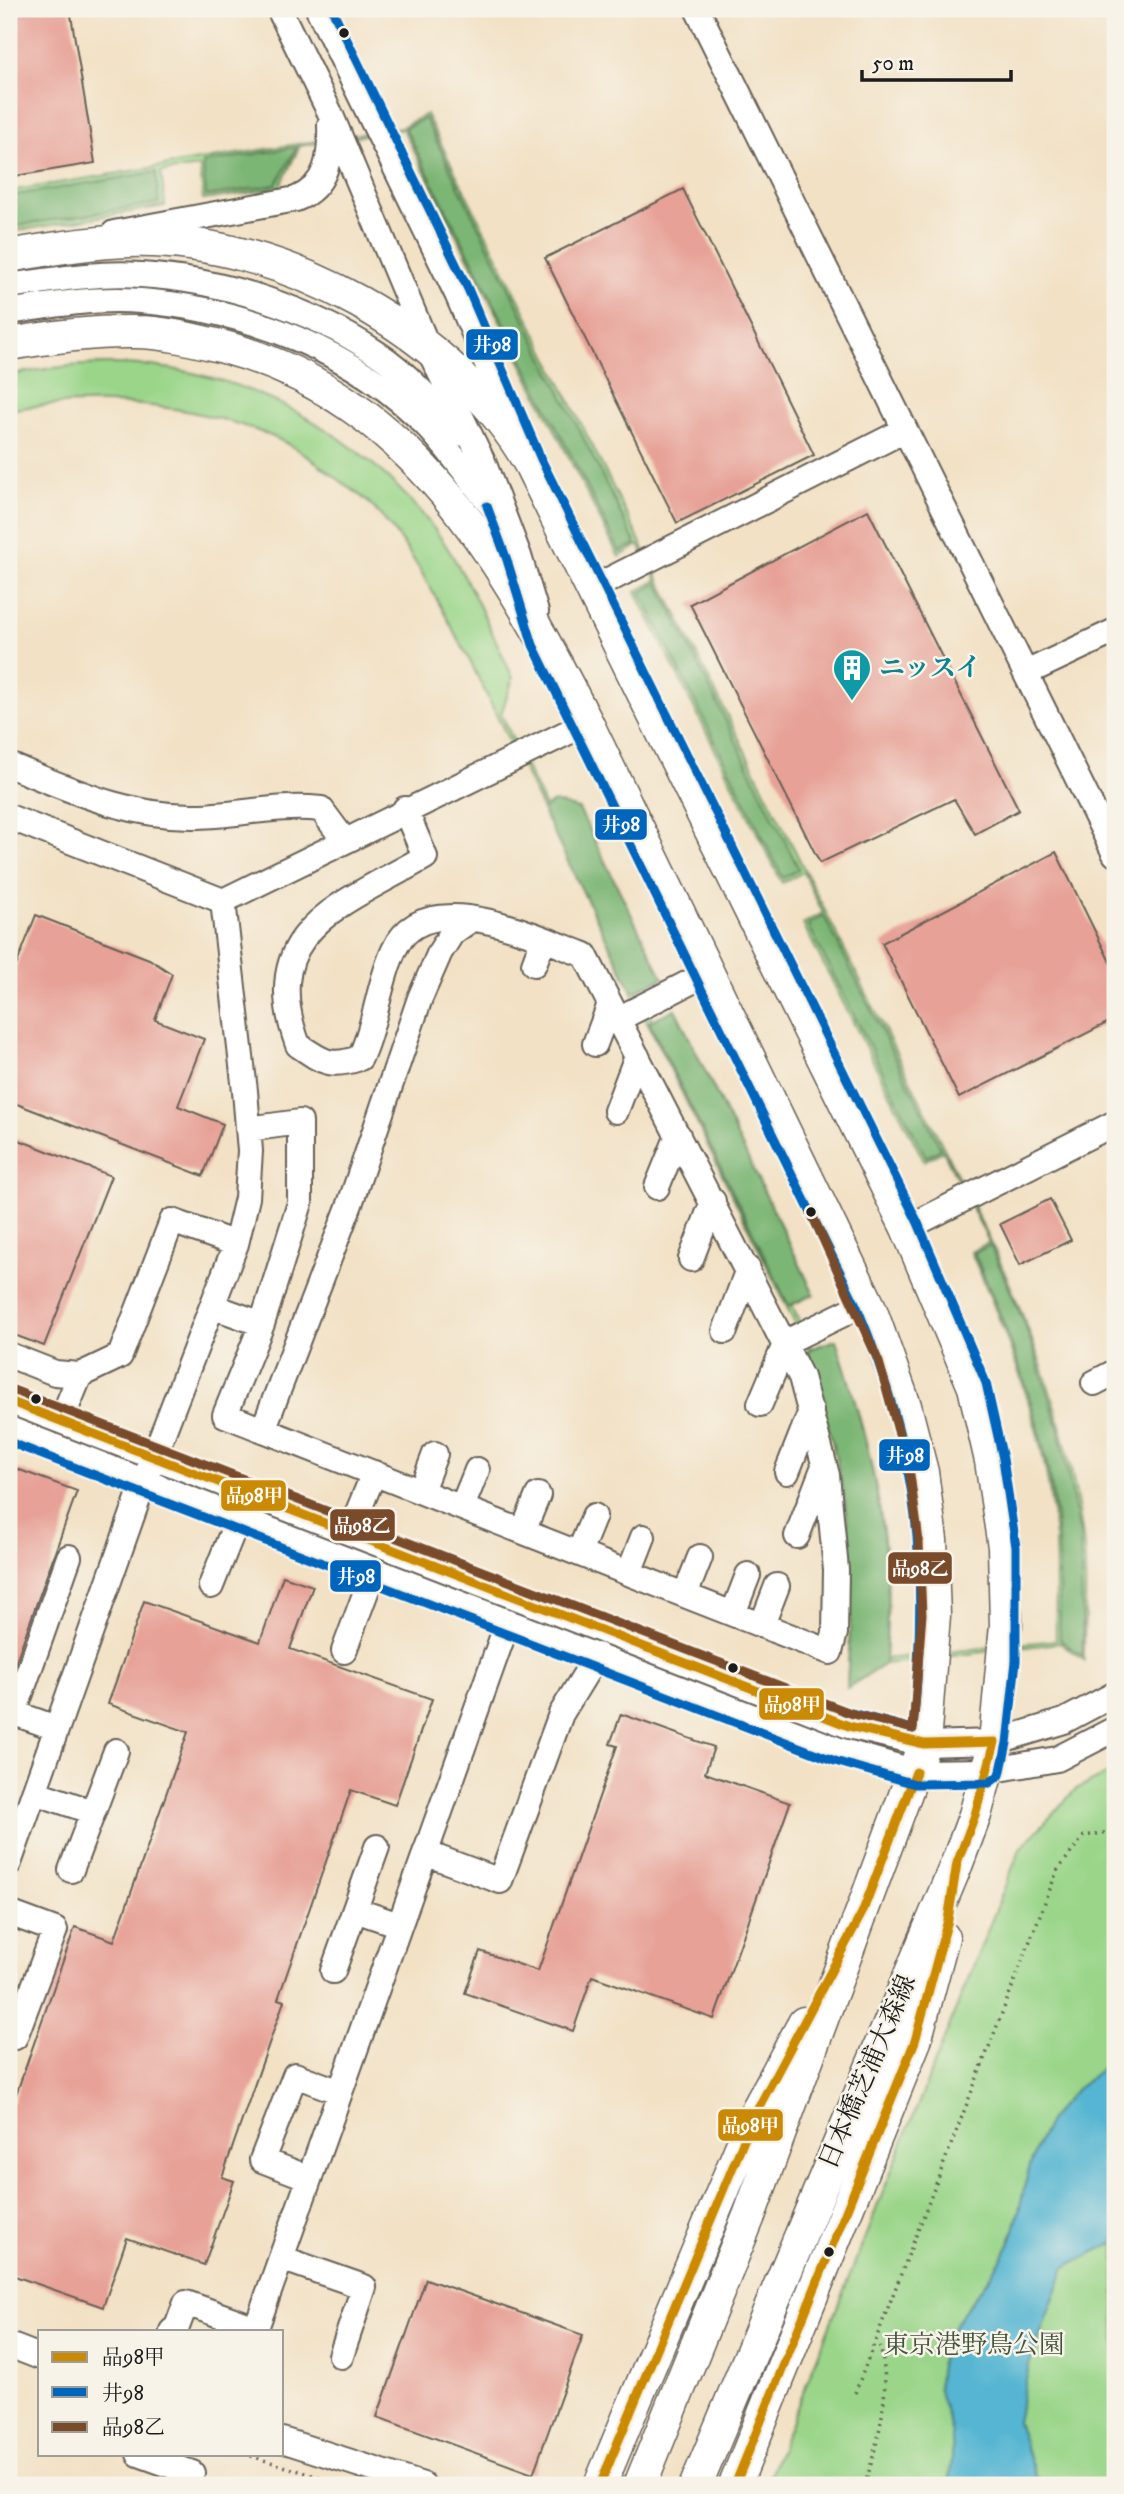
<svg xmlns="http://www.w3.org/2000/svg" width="1124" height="2494" viewBox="0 0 1124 2494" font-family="'IM FELL DW Pica','Noto Serif JP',serif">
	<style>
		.green { fill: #9ad589; stroke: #5b7852; stroke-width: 2 }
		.forest { fill: #7bb675; stroke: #4c6948; stroke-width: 2 }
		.water { fill: #54b5d2; stroke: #386877; stroke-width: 2 }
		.building { fill: #e7a197 }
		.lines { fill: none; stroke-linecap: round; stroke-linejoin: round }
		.minor-casing { stroke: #676157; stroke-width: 28 }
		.major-casing { stroke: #676157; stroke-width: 35 }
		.path { stroke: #676157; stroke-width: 3.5; stroke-dasharray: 2 5; stroke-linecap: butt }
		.minor { stroke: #fff; stroke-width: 24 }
		.major { stroke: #fff; stroke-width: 32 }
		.bus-1-casing { stroke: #f7f3e8; stroke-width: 14 }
		.bus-2-casing { stroke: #f7f3e8; stroke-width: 14 }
		.bus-3-casing { stroke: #f7f3e8; stroke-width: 14 }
		.bus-1 { stroke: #cb8a06; stroke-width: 9 }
		.bus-2 { stroke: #0065bd; stroke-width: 9 }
		.bus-3 { stroke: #7a4b2a; stroke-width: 9 }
		.bus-dot { fill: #1c1c1c; stroke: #f7f3e8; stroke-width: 2.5 }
		.labels { text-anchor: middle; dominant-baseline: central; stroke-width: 5; stroke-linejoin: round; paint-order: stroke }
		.culture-label { font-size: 26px; font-weight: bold; fill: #0d838f; stroke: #f7f3e8; text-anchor: start }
		.street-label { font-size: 26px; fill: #1c1c1c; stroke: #f7f3e8 }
		.park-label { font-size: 26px; fill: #42543d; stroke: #f7f3e8 }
		.line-badge { stroke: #f7f3e8; stroke-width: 2.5 }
		.badge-label { font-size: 19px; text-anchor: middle; font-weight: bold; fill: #fff }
	</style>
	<rect width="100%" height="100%" fill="#f7f3e8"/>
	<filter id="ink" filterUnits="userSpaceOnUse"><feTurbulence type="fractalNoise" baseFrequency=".0143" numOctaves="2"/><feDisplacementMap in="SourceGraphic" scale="14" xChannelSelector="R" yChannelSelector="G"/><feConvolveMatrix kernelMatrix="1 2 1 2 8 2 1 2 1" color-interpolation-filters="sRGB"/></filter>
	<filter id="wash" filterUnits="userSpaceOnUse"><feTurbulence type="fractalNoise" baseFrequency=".00686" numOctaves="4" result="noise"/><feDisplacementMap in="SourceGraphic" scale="28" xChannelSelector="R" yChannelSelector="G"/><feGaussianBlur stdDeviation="1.57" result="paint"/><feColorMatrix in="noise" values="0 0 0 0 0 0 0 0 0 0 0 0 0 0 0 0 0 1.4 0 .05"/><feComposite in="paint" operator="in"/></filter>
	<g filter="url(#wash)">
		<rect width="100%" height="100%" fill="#f2e1c5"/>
		<path class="green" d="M426,114L991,1242C1034,1335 1068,1429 1082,1531C1088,1572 1084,1618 1084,1660L1060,1643L885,1664L847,1688C849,1637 855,1584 849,1533C842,1471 824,1410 808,1350L469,659C440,607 414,549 372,506C363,496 349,488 338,479C316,462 293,444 266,434C185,402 94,396 9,410V375C42,369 75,364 109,364C240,363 368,435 443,541C471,583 492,633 513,678L501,714L545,807L554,802L663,978L636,991L652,1020L675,1009L814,1294L792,1305L811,1348L836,1340C861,1416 882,1493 887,1572C889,1601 886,1630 885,1659L1056,1640C1055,1607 1057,1572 1055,1539C1048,1439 1011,1343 971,1252L989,1242L943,1151L924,1161L803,924L823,913L803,872L782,883L636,592L657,580L639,545L619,557L403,129L300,146L279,188L203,200L200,167L161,172L165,206L9,232V191L402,127Z
			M1115,1770V2485H766L1020,1849L1076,1789Z"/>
		<path class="forest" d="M425,118L636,544L620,552L405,128Z
			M297,147L276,185L206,196L203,163Z
			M156,172L159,203L9,227V196Z
			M658,583L799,869L783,878L641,593Z
			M554,802L579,809L663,978L633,992L542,810Z
			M824,916L941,1149L926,1157L808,925Z
			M675,1009L814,1294L789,1306L649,1022Z
			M990,1245L1025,1324L1058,1426L1080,1533L1083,1656L1060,1640C1059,1606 1060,1572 1058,1539C1050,1439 1014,1343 974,1253Z
			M836,1340C861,1416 881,1492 887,1572C889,1602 886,1633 885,1664L847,1688C849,1637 855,1584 849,1533C842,1471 824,1410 808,1350Z"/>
		<path class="water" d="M1115,2059V2242L1065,2267L1029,2365L1017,2422L1036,2477L1053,2485H948C952,2466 955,2441 949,2422C942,2398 935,2392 940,2365C947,2317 989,2289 1008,2246C1017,2227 1020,2204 1025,2184C1041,2119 1062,2097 1115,2059Z"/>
		<g id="blocks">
			<path class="building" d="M9,9H70L95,163L9,177Z
				M683,189L814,455L677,523L545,258Z
				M868,510L1019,810L975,834L954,799L820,863L690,604Z
				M1056,852L1115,972V1019L959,1098L882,943Z
				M36,915L149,959L172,974L155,1020L204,1039L178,1106L223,1124L203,1176L9,1101V963L16,966Z
				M9,1136L111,1176L44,1346L9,1333Z
				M1050,1199L1071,1240L1020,1265L1000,1224Z
				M9,1466L77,1491L11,1675H9Z
				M283,1576L313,1586L290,1649L432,1699L395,1805L351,1790L278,1999L284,2001L222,2177L234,2181L204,2265L127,2238L103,2307L9,2274V2101L13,2103L75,1927L114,1941L188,1732L108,1704L144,1601L260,1642Z
				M621,1714L714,1747L705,1773L790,1803L714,2019L592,1976L573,2031L465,1993L480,1951L538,1971L617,1746L610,1744Z
				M426,2279L583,2335L533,2474L377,2417Z"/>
		</g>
	</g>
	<g filter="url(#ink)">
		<use href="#blocks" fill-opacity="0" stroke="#676157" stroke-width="2"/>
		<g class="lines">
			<defs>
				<path id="minor" d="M279,9L330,113L429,350L484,464L519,556L536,612
					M318,9L457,294L515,429
					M697,9L1115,854
					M114,233L296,199C328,186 331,156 330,125
					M9,286C52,280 97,272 141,275C222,280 307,307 375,352C408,373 434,404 458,434
					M9,312C51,305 98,297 141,301C245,309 357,351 430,429C453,454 472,482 493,508
					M591,589L905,430
					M1026,673L1115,631
					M9,765C71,790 130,818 198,816C240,815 279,804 321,809L344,840
					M9,817L223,901L587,723
					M534,964L543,940
					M618,1019L708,973
					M595,1044L610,1004
					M616,1111L637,1056
					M248,1129L300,1122V1203L262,1324L225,1415L830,1652L835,1633L836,1570L827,1475L801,1377L585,955C536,937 425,882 394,950C378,985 376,1024 360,1058C330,1068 323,1062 298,1045C255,929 343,905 425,857L405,809
					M657,1187L678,1135
					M907,1228L1115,1123
					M691,1259L713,1201
					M212,1306L262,1324
					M725,1331L748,1269
					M9,1355L55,1373L80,1375
					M1094,1383L1115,1372
					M9,1401L849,1726L924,1744L995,1742L1064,1721L1115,1694
					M760,1404L786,1342L868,1302
					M61,1421L80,1375L120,1356L172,1221L236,1244
					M9,1429L839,1750L916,1772L988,1771L1057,1759L1115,1729
					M263,1430L350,1204L420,998L440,952L452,933L472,919
					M787,1472L811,1411
					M421,1491L435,1454
					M462,1507L477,1470
					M350,1531L374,1473
					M523,1531L538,1495
					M797,1536L824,1466
					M579,1553L594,1516
					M629,1573L643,1537
					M211,1586L238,1518
					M685,1595L700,1557
					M733,1614L748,1575
					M762,1625L777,1586
					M344,1651L374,1570
					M56,1728L14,1713L69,1557
					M34,1792L93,1812L71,1870
					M93,1812L116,1751
					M425,1853L500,1881L561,1714L597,1655
					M9,1863L144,1482L236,1244L247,1198L250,1151L245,1091L223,901
					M355,1910L399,1925
					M9,1913L55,1930L15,2037L9,2035
					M333,1971L377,1847
					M309,2178L262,2160L295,2075L340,2092
					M281,2258L364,2287L341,2356
					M172,2331L177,2327L186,2303L256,2328
					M255,2331L508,1621
					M9,2345L40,2357
					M282,2440L423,2485
					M139,2454L192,2473"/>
				<path id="major" d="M9,256C48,249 90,242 130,241C280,236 457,334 530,464L907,1228L974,1387L991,1461L1004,1547L1006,1625L995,1742L975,1815L957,1863L696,2485
					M9,344C50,337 93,331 135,332C165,332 195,340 224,347C413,398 504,561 587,723L870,1308L905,1406L922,1472L931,1540L934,1615L924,1744L749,2216L640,2485
					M600,2485L755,2114L804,2023
					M735,2485L915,2041L943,1937"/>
			</defs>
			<use href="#minor" class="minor-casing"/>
			<use href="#major" class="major-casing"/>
			<path class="path" d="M855,2393L1057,1871L1084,1836L1115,1831
				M244,2454L329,2480
				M865,2485C878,2440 894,2387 878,2341"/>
			<use href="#minor" class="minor"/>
			<use href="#major" class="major"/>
			<defs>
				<path id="bus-1" d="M9,1401L849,1726L924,1744L995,1742
					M600,2485L755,2114L862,1913L916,1772
					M735,2485L915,2041L948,1920L957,1863L975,1815L995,1742"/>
				<path id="bus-2" d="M487,506L507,560L533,645L857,1307C920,1456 929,1569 913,1729L844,1711
					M9,1442L835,1761L915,1784L989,1783L1000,1775L1007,1743L1016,1661V1547L1003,1459L986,1383L918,1223L541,459L468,289L332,9"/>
				<path id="bus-3" d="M13,1390L853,1714L913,1729L922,1615L919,1541L910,1474L879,1362L811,1213"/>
			</defs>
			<use href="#bus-1" class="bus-1-casing"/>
			<use href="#bus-2" class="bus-2-casing"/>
			<use href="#bus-3" class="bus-3-casing"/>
			<use href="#bus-1" class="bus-1"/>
			<use href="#bus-2" class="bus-2"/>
			<use href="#bus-3" class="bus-3"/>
		</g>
	</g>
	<defs>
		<symbol id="building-pin" viewBox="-11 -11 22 30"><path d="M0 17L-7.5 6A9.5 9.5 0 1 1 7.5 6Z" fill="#0f9aa8" stroke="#f7f3e8"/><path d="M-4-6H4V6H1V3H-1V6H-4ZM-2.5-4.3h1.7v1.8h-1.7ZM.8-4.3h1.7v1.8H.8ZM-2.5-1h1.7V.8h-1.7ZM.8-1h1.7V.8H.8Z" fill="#fff"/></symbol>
	</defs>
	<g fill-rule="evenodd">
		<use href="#building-pin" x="830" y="646" width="44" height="60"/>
	</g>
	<g class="bus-dot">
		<circle cx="344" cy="33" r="6"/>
		<circle cx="811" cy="1212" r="6"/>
		<circle cx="36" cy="1399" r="6"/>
		<circle cx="733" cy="1668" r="6"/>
		<circle cx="829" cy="2252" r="6"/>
	</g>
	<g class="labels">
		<g class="culture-label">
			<text x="879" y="668">ニッスイ</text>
		</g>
		<g class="street-label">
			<text transform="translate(868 2072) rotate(-67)">日本橋芝浦大森線</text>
		</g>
		<g class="park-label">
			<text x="974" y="2345">東京港野鳥公園</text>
		</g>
	</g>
	<g class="line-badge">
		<rect x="465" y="328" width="54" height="33" rx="7" fill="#0065bd"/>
		<rect x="594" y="808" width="54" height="33" rx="7" fill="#0065bd"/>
		<rect x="878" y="1438" width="53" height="34" rx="7" fill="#0065bd"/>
		<rect x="220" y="1479" width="67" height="33" rx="7" fill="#cb8a06"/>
		<rect x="329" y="1508" width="67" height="34" rx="7" fill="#7a4b2a"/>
		<rect x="887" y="1551" width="66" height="34" rx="7" fill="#7a4b2a"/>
		<rect x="329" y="1559" width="53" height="34" rx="7" fill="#0065bd"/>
		<rect x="758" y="1687" width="67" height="34" rx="7" fill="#cb8a06"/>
		<rect x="717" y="2108" width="67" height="34" rx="7" fill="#cb8a06"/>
	</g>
	<g class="badge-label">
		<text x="492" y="351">井98</text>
		<text x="621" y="831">井98</text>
		<text x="905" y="1462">井98</text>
		<text x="254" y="1502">品98甲</text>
		<text x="362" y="1532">品98乙</text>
		<text x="920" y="1575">品98乙</text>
		<text x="356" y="1583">井98</text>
		<text x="792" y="1711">品98甲</text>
		<text x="750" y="2132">品98甲</text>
	</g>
	<rect width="1124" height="2494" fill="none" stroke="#f7f3e8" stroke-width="35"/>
	<rect x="38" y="2330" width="245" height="126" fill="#f7f3e8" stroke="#9f9d96" stroke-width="2"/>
	<rect x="52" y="2352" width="35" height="10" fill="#cb8a06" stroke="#9f9d96" stroke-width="2"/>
	<text x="102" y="2364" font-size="21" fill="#1c1c1c">品98甲</text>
	<rect x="52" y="2387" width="35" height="10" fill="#0065bd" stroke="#9f9d96" stroke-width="2"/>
	<text x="102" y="2400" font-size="21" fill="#1c1c1c">井98</text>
	<rect x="52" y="2422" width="35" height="10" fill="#7a4b2a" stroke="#9f9d96" stroke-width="2"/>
	<text x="102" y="2434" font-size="21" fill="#1c1c1c">品98乙</text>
	<path d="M862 70v10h149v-10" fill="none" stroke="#1c1c1c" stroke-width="3.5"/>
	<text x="872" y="70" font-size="21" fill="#1c1c1c" stroke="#f7f3e8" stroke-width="5" paint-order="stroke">50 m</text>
</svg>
